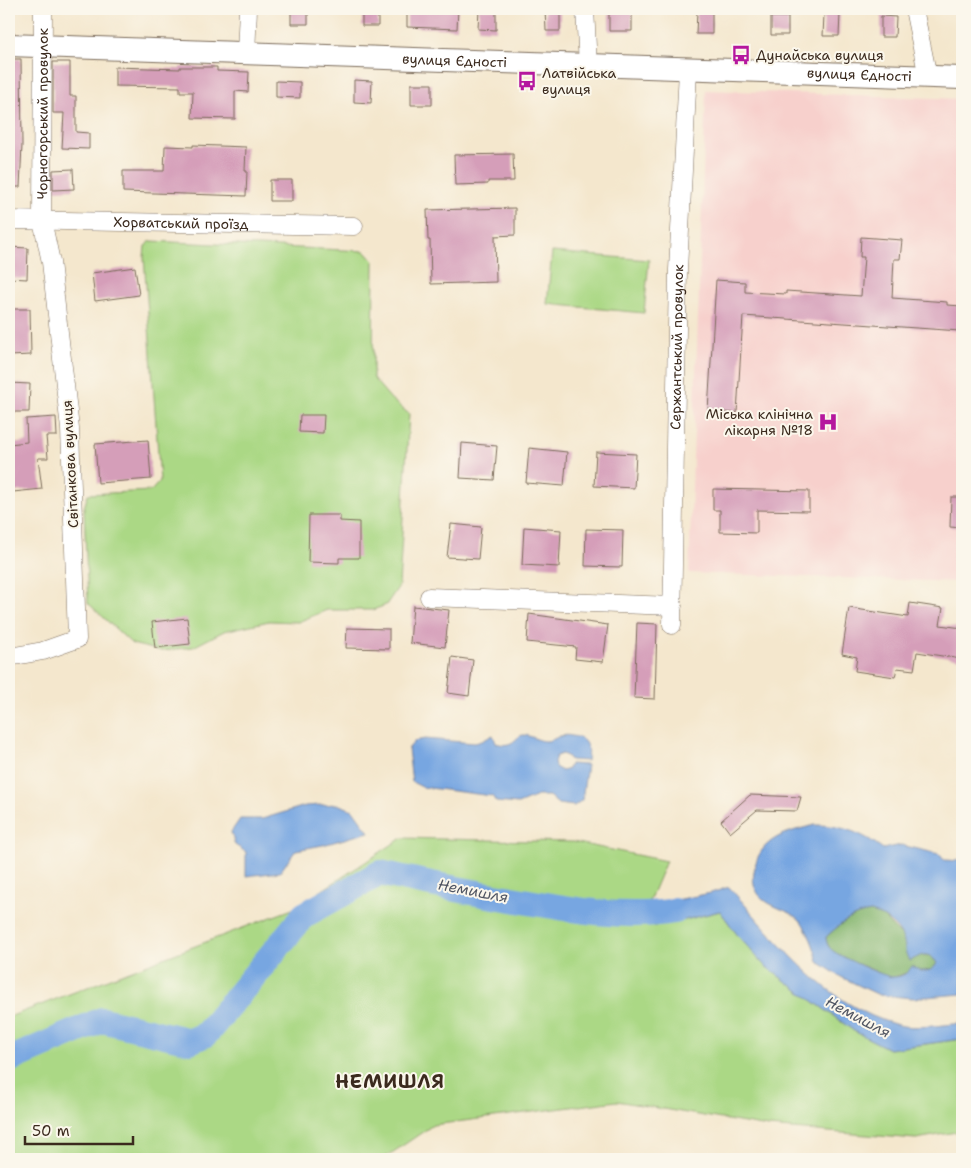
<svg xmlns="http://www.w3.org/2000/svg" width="971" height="1168" viewBox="0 0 971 1168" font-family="'Shantell Sans',sans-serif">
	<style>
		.built { fill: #f7d0cc }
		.green { fill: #abd885; stroke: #738152 }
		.forest { fill: #88b872; stroke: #627148 }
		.water { fill: #77a6e1; stroke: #596880; fill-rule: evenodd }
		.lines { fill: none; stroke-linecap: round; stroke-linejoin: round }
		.river { stroke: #77a6e1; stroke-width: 26 }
		.building { fill: #d59eb9 }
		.minor-casing { stroke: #7c6c5b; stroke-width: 19 }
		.major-casing { stroke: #7c6c5b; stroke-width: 24 }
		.minor { stroke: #fff; stroke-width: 18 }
		.major { stroke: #fff; stroke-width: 22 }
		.labels { text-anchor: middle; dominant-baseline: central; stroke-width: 4; stroke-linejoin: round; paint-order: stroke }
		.poi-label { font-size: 14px; fill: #3b2a1e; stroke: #fbf7ec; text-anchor: start }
		.street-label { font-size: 14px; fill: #3b2a1e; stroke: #fbf7ec }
		.water-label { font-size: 15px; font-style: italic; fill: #505562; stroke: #fbf7ec }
		.district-label { font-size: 19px; font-weight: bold; letter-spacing: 1px; fill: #3b2a1e; stroke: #fbf7ec }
	</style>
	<rect width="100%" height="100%" fill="#fbf7ec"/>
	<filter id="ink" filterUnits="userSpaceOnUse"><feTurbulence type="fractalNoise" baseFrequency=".02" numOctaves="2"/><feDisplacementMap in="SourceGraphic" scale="10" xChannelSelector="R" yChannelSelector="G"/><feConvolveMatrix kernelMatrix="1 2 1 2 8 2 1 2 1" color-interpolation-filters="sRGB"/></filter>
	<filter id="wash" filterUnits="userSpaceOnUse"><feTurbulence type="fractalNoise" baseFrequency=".0096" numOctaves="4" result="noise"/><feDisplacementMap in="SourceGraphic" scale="20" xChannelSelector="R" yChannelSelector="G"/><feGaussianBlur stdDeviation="1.12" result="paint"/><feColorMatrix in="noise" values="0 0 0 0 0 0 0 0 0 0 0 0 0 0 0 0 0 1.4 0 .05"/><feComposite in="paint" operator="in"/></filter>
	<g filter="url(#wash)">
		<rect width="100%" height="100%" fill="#f4e7cd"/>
		<path class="built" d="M706,90L962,99V582L689,573Z"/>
		<path class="green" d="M151,241L365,251L374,261L373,378L391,399L409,414L399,586L386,605L373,610H327L298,622L269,621L224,631L193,647L161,651L132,644L88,603L84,508L88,494L151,491L160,481L144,257L145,246Z
			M552,252L649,260L644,313L547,304Z
			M402,838L573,842L666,861L647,906L635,919L654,926L685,920L720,911L739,937L765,966L854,1031L889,1049L962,1039V1131L916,1139L768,1127L617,1101L433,1125L383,1159H9V1017L295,908Z"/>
		<path class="forest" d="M871,912L879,914L884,918L921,955C930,955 932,956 937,963C931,975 919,969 909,972C901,974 895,979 886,976C880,974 874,970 868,968C854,962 826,955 826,937C839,925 852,914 871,912Z"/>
		<path class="water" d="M493,735L496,743C515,749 515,735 524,735C530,735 538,741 546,741C552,741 555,738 560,736C564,735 568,735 572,736C587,738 589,747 587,761L570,760L567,756L562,754L556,756L554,762L555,767L562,771L568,769L570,764L587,765L582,800L574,806L558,804L549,796H537L518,804L496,802L492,796L422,787L412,782L408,749L415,741L425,739L475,743L482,741Z
			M337,804L353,810L369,832L323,845L296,850L280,872L246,876V852L235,845L231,832L240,819H262L305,806Z
			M815,825C841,825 863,833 883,849L901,845L939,854L944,860L962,861V994L913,998L879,995L841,977L818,962C816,951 807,928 800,920C792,911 773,908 763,899C755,892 752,883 754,872C758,838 787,832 815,825ZM871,912C883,915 899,927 903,939C906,947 904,954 910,961C922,955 928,950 937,963C933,971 928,971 921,971L912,966C908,973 902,977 893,977C885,977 840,957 832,950C828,947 826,942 826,937C839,925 852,914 871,912Z
			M729,887C777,940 825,1006 898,1025C912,1029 946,1025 962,1023V1039L889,1049L854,1031L765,966L739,937L720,911L685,920L654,926L634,919L647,906L711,893Z"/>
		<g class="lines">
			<path class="river" d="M9,1060L102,1020L190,1041L206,1034L304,915L380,873C428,884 475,893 523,901C573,910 624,919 675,911"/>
		</g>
		<g id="blocks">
			<path class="building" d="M291,9H308V24H291Z
				M362,9H378V26H362Z
				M407,9H458L457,29L407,27Z
				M479,9H496V30L478,29Z
				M545,9H560V31H546Z
				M609,11H632V31H609Z
				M697,11H712V34H696Z
				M824,14H840L839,36H823Z
				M881,16L896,17L895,37H881Z
				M771,17H788V35H771Z
				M9,59H21L22,145L20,187H9Z
				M53,62H70V96H76V132L89,133V149L62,148L64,113H53Z
				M115,67L180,69V67H217V71L249,72L248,92L235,91V119L192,118L193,92H180V87L115,86Z
				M354,80L372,81L371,103L354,102Z
				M276,81L300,82V98L276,97Z
				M411,84H432V105H411Z
				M193,145L246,147L245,171H247L246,196L123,192V171H164L165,146L193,147Z
				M513,154L514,181H488V184L455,185L454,155Z
				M73,169L74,189L53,190V170Z
				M270,180H292V201H270Z
				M515,208V235L495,236L496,282L431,284L430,240H428L427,210Z
				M861,237L902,240L900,259H894L892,298L947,302V305L962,306L960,331L743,316L737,413L708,411L716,280L745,282V292L786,294V291L861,296L864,257H860Z
				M9,247L28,248L27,279L9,278Z
				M135,267L139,295L95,301L92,273Z
				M9,309H30L31,355L9,356Z
				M9,383L30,384L29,412H9Z
				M300,415H324L323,433L299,432Z
				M56,417L57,436H46L48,458H38L42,489L13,492L9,444L27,442L26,419Z
				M148,440L151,479L98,483L95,444Z
				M462,443L497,446L494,480L460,478Z
				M529,448L567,452L564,486L526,483Z
				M596,452L636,454L634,488L594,486Z
				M713,489L809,491V511L757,510V533L720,532V510H713Z
				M951,497H962V528L950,527Z
				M309,515H340V521L359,522V558H339V563L308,562Z
				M451,524L481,527L478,559L447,557Z
				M524,527L561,530L559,567L522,565Z
				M586,529L623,530L622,567L585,566Z
				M910,603L943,608L940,625L962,628L961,659L917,652L914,670L897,668L895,677L855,671L857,657L842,654L849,608L908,617Z
				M413,606L449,610L445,647L410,643Z
				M529,614L608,625L603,662L575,659L576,647L527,642Z
				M187,618L190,644L155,648L152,622Z
				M637,623L657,624L655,699L634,698Z
				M347,628L389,629V649L346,648Z
				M452,657L473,660L469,696L448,693Z
				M750,795L801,797L797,811L757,810L730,833L721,821Z"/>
		</g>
	</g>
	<g filter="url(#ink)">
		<use href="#blocks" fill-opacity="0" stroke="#7c6c5b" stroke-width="1"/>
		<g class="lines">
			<defs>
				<g id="minor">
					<path d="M585,9L588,66"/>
					<path d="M914,9L928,77"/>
					<path d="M246,54L248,9"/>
					<path id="s1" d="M9,220L354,226"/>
					<path d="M429,597L673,606"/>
					<path id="s2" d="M672,625L678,270L688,70"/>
					<path id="s3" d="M9,657L43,651L77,639L70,429L51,262L42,220L43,9"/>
				</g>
				<g id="major">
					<path id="s4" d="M9,45L962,78"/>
				</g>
			</defs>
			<use href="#minor" class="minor-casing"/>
			<use href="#major" class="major-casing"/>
			<use href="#minor" class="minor"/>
			<use href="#major" class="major"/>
		</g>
	</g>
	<defs>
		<symbol id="bus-bare" viewBox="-9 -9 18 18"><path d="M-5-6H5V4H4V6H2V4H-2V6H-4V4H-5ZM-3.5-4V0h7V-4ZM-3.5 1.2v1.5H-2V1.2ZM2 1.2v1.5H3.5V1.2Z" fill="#b5179e" stroke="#fbf7ec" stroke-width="2.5" paint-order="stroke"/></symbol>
		<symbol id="hospital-bare" viewBox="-9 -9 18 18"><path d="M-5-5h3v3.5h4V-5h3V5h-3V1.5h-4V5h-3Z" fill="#b5179e" stroke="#fbf7ec" stroke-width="2.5" paint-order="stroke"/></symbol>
	</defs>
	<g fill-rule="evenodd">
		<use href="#bus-bare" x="727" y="41" width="28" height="28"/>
		<use href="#bus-bare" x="513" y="67" width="28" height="28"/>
		<use href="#hospital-bare" x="814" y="408" width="28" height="28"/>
	</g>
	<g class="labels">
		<g class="poi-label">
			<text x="756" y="55">Дунайська вулиця</text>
			<text x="542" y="73">Латвійська<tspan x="542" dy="16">вулиця</tspan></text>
			<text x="813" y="414" text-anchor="end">Міська клінічна<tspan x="813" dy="16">лікарня №18</tspan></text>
		</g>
		<g class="street-label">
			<text stroke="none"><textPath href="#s4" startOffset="446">вулиця Єдності</textPath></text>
			<text stroke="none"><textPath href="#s4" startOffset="851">вулиця Єдності</textPath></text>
			<text stroke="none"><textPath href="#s3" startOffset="598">Чорногорський провулок</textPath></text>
			<text stroke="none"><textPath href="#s1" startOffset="172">Хорватський проїзд</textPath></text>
			<text stroke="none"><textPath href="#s2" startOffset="278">Сержантський провулок</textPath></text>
			<text transform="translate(70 464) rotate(-93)">Світанкова вулиця</text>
		</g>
		<g class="water-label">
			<text transform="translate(473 891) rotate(11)">Немишля</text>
			<text transform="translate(858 1017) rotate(28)">Немишля</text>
		</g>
		<g class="district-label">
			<text x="390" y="1081">НЕМИШЛЯ</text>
		</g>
	</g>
	<rect width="971" height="1168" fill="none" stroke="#fbf7ec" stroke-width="30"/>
	<path d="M25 1136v8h108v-8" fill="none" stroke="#3b2a1e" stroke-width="2.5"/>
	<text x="32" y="1136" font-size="15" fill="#3b2a1e" stroke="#fbf7ec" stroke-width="4" paint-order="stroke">50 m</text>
</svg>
